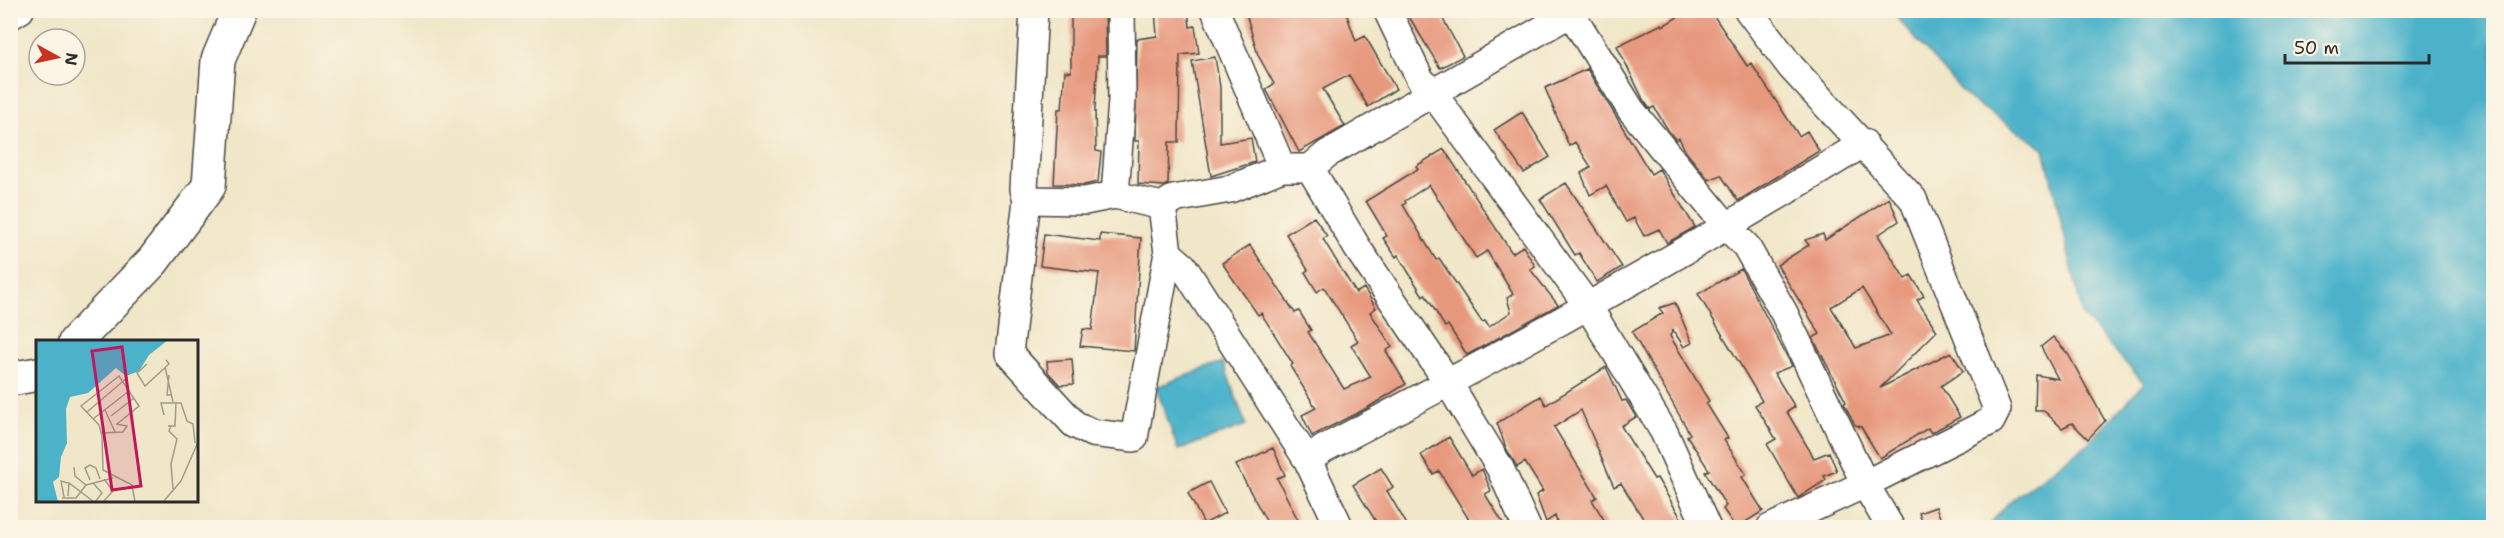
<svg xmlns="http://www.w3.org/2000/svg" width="2504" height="538" viewBox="0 0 2504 538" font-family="'Shantell Sans',sans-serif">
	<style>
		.water { fill: #4bb2ca; stroke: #3b6e7a; stroke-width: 1.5 }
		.building { fill: #e7997e; fill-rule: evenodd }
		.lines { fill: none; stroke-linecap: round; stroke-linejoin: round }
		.minor-casing { stroke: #494743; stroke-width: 30 }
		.major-casing { stroke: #494743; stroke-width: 36 }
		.minor { stroke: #fff; stroke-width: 27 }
		.major { stroke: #fff; stroke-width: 33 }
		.inset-road { fill: none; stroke: #a19b89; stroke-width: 1.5 }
		.view { fill: #c2185b; fill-opacity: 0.15; stroke: #c2185b; stroke-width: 3 }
		.inset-edge { fill: none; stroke: #2b2b2b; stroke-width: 3 }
	</style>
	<rect width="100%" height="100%" fill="#fcf5e5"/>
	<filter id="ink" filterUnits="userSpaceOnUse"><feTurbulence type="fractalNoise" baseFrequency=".0167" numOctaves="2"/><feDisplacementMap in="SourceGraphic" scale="12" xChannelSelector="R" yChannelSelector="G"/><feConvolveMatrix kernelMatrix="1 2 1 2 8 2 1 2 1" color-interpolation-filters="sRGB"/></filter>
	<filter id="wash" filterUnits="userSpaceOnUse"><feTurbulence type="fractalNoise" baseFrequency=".008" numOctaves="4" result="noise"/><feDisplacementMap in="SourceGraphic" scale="24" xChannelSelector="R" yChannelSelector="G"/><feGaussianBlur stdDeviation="1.35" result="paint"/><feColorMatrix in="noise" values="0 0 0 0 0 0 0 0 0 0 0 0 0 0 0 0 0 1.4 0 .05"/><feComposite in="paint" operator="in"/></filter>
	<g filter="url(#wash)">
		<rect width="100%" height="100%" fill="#f0e6c8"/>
		<path class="water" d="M1891,11H2493V527H1987L2008,503L2089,443L2144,383L2083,316L2044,148L1969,99Z
			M1223,362L1246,425L1178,450L1156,387Z"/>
		<g id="blocks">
			<path class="building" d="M1071,10H1105L1106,56H1098L1095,109L1096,151L1101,152L1098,182L1084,185L1054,184L1058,109H1062L1065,71L1071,72Z
				M1155,10H1188L1190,27L1195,26L1199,53L1180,55L1179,142H1169L1168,184L1164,186L1138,184L1139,141H1135L1137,39L1157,36Z
				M1245,10H1345L1356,41L1365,36L1396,89L1368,107L1349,75L1323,89L1345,126L1299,152L1266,89L1274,84L1258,55Z
				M1405,10H1438L1463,56L1440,68Z
				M1689,10H1710L1747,66L1751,63L1799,136L1807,131L1819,151L1738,201L1721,175L1709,180L1686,152L1679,138L1676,140L1668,130L1654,107L1650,109L1644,101L1617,46L1662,24L1663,26Z
				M1215,57L1220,87V143L1251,138L1255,162L1211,176L1192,61Z
				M1587,69L1651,174L1659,169L1695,227L1667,243L1659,229L1644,236L1634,218L1626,222L1606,186L1590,195L1581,173L1591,167L1575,142L1569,146L1545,88Z
				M1522,112L1550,157L1524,173L1494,130Z
				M1444,149L1512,253L1523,246L1535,266L1530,269L1558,305L1467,355L1448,325L1445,327L1425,294L1423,296L1398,255L1396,257L1383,238L1387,236L1366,201L1418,169L1416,166ZM1429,185L1476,258L1487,251L1513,294L1507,298L1511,312L1489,327L1485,321L1482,322L1439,258L1436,260L1403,205L1406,203L1405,201Z
				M1566,183L1622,267L1597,282L1579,253L1575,255L1540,199Z
				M1889,198L1899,221L1878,235L1905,279L1911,275L1924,296L1917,300L1937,331L1880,388L1951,352L1963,371L1941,386L1960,417L1931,433L1928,428L1880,458L1861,427L1855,425L1844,403L1846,402L1813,338L1820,334L1777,265L1809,245L1805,240L1823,234L1825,240ZM1862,288L1891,335L1856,348L1831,307Z
				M1314,217L1327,236L1323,239L1356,293L1364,288L1376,308L1370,312L1392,347L1386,351L1406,384L1367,408L1312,436L1302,415L1316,408L1290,366L1293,364L1261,313L1258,315L1222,263L1250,245L1295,313L1299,311L1311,330L1308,332L1344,389L1371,377L1351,345L1358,341L1324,287L1317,292L1305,272L1308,270L1286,234Z
				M1044,234L1100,241V234L1141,238L1134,351L1080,346L1083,329L1092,330L1099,273L1040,266Z
				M1741,269L1792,366L1774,373L1795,407L1787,412L1814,458L1829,452L1837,471L1824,476L1826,480L1798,498L1767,444L1776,439L1755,405L1762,401L1698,294Z
				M1675,303L1692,343L1684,347L1673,330L1670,336L1709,401L1706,403L1728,438L1724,440L1746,474L1742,477L1763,511L1736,528L1723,509L1726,506L1705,472L1709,470L1687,436L1690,434L1632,332L1663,313L1659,308Z
				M2053,337L2068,354L2105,421L2088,439L2072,423L2062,428L2044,411H2035L2036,375L2058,379L2041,347Z
				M1072,359L1074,384L1060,385L1048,372L1047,361Z
				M1606,367L1622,401L1626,400L1636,417L1621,426L1654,479L1657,478L1687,528H1649L1621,483L1614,487L1581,410L1554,427L1597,497L1592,500L1609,528H1559L1555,516L1546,522L1536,495L1543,491L1525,462L1517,467L1506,448L1497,423L1541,396L1546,405Z
				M1449,437L1472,475L1482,469L1491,491L1485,494L1506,528H1474L1439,471L1433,474L1421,455Z
				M1273,448L1285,475L1277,478L1299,522L1288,528H1270L1236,465Z
				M1381,468L1393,487L1387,491L1409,528H1380L1353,485Z
				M1209,482L1225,513L1204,524L1188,493Z
				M1936,507L1943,525L1924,528L1919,513Z"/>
		</g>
	</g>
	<g filter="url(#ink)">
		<use href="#blocks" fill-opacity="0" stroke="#494743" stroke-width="1.5"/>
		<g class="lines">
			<defs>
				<path id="minor" d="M1034,10L1024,189L1027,200L1009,353L1074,424L1092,433L1134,438L1168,253L1162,206
					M1215,10L1282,168
					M1387,10L1420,79L1432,92L1588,306L1664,432L1707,528
					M1569,10L1631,110L1728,228L1746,246L1784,313L1865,484L1891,528
					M1748,10L1791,67L1913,199L1997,409L1991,421L1865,484L1770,528
					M10,16L20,10
					M1310,168L1358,249L1449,384L1500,468L1527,528
					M1115,195L1122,100L1121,10
					M1027,200L1085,201L1115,195L1162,206L1173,199L1230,189L1282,168H1310L1327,154L1576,10
					M1168,253L1183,266L1308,461L1340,528
					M1308,461L1323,449C1507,353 1688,253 1864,143"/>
				<path id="major" d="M75,342L153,261L209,186L218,60L239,10
					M10,379L38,374"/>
			</defs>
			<use href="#minor" class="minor-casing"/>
			<use href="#major" class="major-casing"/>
			<use href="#minor" class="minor"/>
			<use href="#major" class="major"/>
		</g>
	</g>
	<g transform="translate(36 340)">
		<rect width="162" height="162" fill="#f0e6c8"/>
		<path d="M0,0H132L113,15L103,31L90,36L80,28L52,53L34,57L30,69L31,103L25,117L23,137L17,142L22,162H0Z" fill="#4bb2ca"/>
		<path class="inset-road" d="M111,24L101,33L109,46L133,24L130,20M129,27L137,62M133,35L131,55H136M69,70L79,92M51,72L92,37M128,75L125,63H145L151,81L157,84L159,103M75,76L98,58M57,79L93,51M132,86H139L140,62M135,86L133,91L141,99L135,124L137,149M65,93L87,92L91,86L80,84M66,96L63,85L45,66L83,36L103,66L81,84M66,96L67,130L96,145L99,162M54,125L49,128L54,140M54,125L60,128L64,139M38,127L39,136L50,145M57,143L66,153L59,162M32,156L33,143L58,162M28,157L25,141L32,143M26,158H40L50,145L77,138M67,162L77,151L68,139M127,162L145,141L162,102"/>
		<path class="view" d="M86,7L105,146L76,150L56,11Z"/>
		<rect width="162" height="162" class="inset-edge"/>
	</g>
	<rect width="2504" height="538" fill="none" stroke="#fcf5e5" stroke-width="36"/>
	<g transform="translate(57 57) rotate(98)"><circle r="28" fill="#fcf5e5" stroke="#a8a49b" stroke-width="1.5"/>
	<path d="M0-4.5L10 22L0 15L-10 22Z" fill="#c8321e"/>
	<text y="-9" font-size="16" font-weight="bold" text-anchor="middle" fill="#2b2b2b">N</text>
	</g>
	<path d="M2285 54v9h144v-9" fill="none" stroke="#2b2b2b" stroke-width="3"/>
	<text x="2294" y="54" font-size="18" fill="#2b2b2b" stroke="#fcf5e5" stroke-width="4.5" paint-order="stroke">50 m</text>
</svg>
